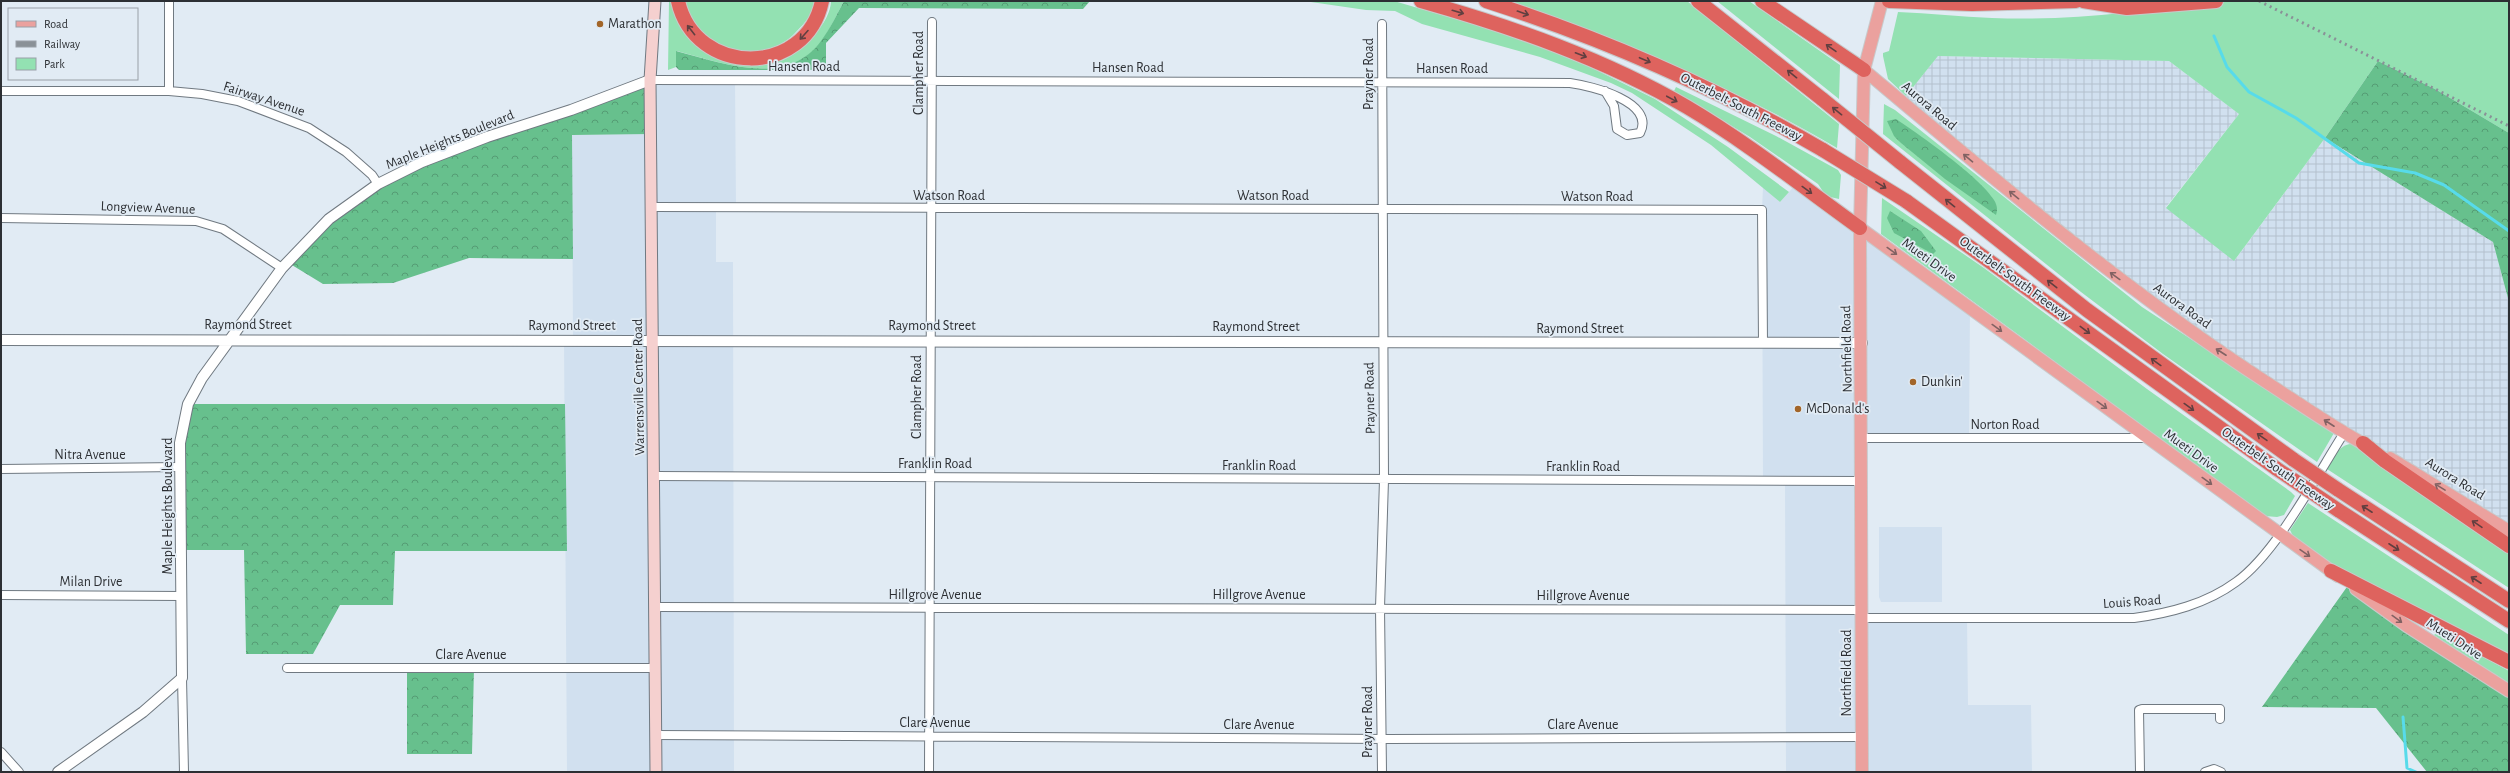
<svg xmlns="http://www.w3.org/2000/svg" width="2510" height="773" viewBox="0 0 2510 773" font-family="'Alegreya Sans',sans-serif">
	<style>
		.built { fill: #d1e0ef }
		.industrial { fill: url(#industrial-grid) }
		.green { fill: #93e1b2 }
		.forest { fill: url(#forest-crowns) }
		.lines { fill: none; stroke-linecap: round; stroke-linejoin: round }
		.stream { stroke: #57dbea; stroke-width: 3 }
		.minor-casing { stroke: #707981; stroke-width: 10 }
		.tertiary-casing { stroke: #707981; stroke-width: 12 }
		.secondary-casing { stroke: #707981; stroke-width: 13 }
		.primary-casing { stroke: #c8c9ca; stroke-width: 14 }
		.motorway-casing { stroke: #c8c9ca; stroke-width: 16 }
		.minor { stroke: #fff; stroke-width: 8 }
		.tertiary { stroke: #fff; stroke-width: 10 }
		.secondary { stroke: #f5d0cf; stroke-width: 11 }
		.primary { stroke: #eba19e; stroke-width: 12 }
		.motorway { stroke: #de635e; stroke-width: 14 }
		.rail { stroke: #8a9197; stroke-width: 3; stroke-dasharray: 2 4; stroke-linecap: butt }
		.motorway-bridge-casing { stroke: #c8c9ca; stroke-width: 16; stroke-linecap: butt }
		.motorway-bridge { stroke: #de635e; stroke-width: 14 }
		.oneway { stroke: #613f40 }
		.oneway2 { stroke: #826263 }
		.poi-dot { fill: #a26528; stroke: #e1ebf4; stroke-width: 1.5 }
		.labels { text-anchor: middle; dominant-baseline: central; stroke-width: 3.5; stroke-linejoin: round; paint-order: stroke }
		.poi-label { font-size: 14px; fill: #2c2f33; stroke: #e1ebf4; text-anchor: start }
		.street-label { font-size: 14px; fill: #2c2f33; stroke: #e1ebf4 }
	</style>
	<defs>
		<pattern id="industrial-grid" width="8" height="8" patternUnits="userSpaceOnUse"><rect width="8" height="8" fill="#d1e0ef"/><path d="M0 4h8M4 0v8" fill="none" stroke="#b4c0cd"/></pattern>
		<pattern id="forest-crowns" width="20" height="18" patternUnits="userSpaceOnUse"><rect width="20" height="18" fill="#67c08d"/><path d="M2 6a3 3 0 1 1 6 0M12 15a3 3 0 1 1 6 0" fill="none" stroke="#559c74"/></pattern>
	</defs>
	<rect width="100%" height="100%" fill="#e1ebf4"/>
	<path class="built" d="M650,80H735L736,208H716V262H733L734,772H567L564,340H573L572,135L651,134Z
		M1797,183L1970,308L1969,438H1863L1862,618H1967L1968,705H2031L2032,772H1786L1785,481H1763L1762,210L1763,187L1780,202Z
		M1879,527H1942V602H1881L1879,597Z"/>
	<path class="industrial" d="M1938,56L2169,61L2239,114L2166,207L2235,260L2325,138L2493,242L2509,302V531L2216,349L1901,102Z"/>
	<path class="green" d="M669,1H673L727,61C738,61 776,63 783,60C802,52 831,22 831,1H844C837,14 830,29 822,41C787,88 722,63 677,51L676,67L668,70Z
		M682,1H815C814,13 804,24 796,32C769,61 723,56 696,28C689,22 686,9 682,1Z
		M1304,1H1394L1493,30L1541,47L1590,67L1655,99L1728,147L1789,192L1780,202L1711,145L1632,93L1611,83L1540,57L1422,24L1395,11L1366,10Z
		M1510,1H1687L1839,124L1837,148C1733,87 1623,41 1510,1Z
		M1717,1H1749L1840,65L1839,99Z
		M2216,1H2509V133L2435,89L2378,61L2325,138L2234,261L2166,208L2239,114L2169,61L1938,56L1906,96L1888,79L1883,56V53L1889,51L1898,12C1929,13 1961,17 1992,18C2068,21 2142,12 2216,1Z
		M1676,87L1776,136L1838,170L1841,175L1839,199L1826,196L1818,184L1750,137L1674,91Z
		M1884,104L1895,110L2142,307L2334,433L2317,462L2163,354L2081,292L1883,134Z
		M1882,198L1984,268L2147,389L2291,492L2295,496L2284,515L2277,517L2265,516L1881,234Z
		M2351,444L2363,448L2509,550V588L2327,469C2333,459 2338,445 2351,444Z
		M2308,503L2509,635V655L2333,566L2294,538L2290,530Z
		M2437,632L2509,671V685L2434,635Z"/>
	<path class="forest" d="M844,1H1090L1083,9L859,8L826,43V70H679L676,67V51C722,63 787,88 821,41C830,29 837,14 844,1Z
		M2378,61L2435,89L2509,133V302L2493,242L2325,138Z
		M650,80L651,134L572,135L573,259L469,258L393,283L323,284L287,262L329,219L378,184Z
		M1896,119C1919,134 1981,178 1994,200C1997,205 1998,209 1996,215L1945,179L1901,143L1894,136L1887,121Z
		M1890,211L1921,231L1936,251L1933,254L1894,233L1887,218Z
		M188,404H565L567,551H395L393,605H340L313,654H246L244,550H181L180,467Z
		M2349,584L2509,691V772H2427L2376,708L2262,707Z
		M407,668H474L472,754H407Z"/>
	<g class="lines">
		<path class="stream" d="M2214,36L2227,67L2249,92L2296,118L2359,163L2415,173L2444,185L2509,231
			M2403,717L2407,768L2416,772"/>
		<defs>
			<path id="minor" d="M169,1V91
				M650,80L1570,83C1592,86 1656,102 1640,133L1627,135L1617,129L1614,106L1605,91
				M1,91H169L202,94L238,101L309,128L346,152L372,175L378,184
				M652,207L1762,210L1763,343
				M1,218L196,221L223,229L282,268
				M1862,438H2148
				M1,469L180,467
				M655,476L1862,481
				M1,595L182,596
				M655,607L1862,610
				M1862,618H2134C2170,613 2206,604 2236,582C2276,554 2317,475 2344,433
				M287,668H655
				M182,678L184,772
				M655,735L1388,739L1862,737
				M1,752L19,772
				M929,772L932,22
				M1382,772L1380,608L1384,480L1382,24
				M2140,772L2139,710L2142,709H2220V719
				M2205,772L2214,769L2221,772"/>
			<path id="tertiary" d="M1,340L1862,343
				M58,772L143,712L182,678L180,443L188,404L202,378L282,268L329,219L378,184L422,162L487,137L571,110L650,80"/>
			<path id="secondary" d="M655,1L650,80L656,772"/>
			<path id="primary" d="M1864,70C1994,179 2123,289 2266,382C2300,404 2334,428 2371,448
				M1860,228L2338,576
				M2390,458L2509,531
				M2356,589L2407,626L2509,691
				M1862,772L1860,228L1864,70L1882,1"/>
			<path id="motorway" d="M678,1C695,77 806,78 822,1
				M1421,1C1513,27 1604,59 1687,107C1748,143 1803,187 1860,228
				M1486,1C1604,39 1717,88 1823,150
				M1698,1L1822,99
				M1762,1L1864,70
				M1889,1L1972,4L2076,1
				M2083,1L2127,8L2216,1
				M1900,162L2087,310L2294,460
				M1906,201L2277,469
				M2363,443L2385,461L2509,546
				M2337,489L2509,601
				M2338,510L2509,621
				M2331,571L2509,662"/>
		</defs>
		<use href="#minor" class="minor-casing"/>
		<use href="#tertiary" class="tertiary-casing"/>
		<use href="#secondary" class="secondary-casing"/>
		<use href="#primary" class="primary-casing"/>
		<use href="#motorway" class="motorway-casing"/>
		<use href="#minor" class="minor"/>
		<use href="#tertiary" class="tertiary"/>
		<use href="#secondary" class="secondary"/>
		<use href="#primary" class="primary"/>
		<use href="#motorway" class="motorway"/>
		<path class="rail" d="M2259,1L2509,126"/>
		<defs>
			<path id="motorway-bridge" d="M1822,99L1900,162
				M1823,150L1906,201
				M2294,460L2337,489
				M2277,469L2338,510"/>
		</defs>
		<use href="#motorway-bridge" class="motorway-bridge-casing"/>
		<use href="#motorway-bridge" class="motorway-bridge"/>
	</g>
	<defs><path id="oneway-shaft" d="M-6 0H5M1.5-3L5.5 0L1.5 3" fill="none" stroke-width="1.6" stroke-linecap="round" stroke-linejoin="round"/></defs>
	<g class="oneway">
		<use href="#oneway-shaft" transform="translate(1458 12) rotate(16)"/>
		<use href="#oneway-shaft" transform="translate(1523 13) rotate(19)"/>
		<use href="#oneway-shaft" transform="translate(691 30) rotate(-128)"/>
		<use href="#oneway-shaft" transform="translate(804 35) rotate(132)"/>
		<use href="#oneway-shaft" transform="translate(1831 48) rotate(-145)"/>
		<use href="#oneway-shaft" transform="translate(1581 55) rotate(21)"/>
		<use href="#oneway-shaft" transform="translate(1645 60) rotate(23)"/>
		<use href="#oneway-shaft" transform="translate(1792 74) rotate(-141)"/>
		<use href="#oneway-shaft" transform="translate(1672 99) rotate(28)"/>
		<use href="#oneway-shaft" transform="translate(1837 111) rotate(-141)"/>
		<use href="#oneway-shaft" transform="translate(1881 185) rotate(32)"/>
		<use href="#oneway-shaft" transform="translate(1807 190) rotate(36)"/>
		<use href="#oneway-shaft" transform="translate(1950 203) rotate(-141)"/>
		<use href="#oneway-shaft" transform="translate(2052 284) rotate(-142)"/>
		<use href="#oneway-shaft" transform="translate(2085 330) rotate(37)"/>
		<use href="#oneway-shaft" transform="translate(2156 362) rotate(-144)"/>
		<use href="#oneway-shaft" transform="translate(2189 407) rotate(36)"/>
		<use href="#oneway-shaft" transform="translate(2262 437) rotate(-145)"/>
		<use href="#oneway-shaft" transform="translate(2367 509) rotate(-147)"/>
		<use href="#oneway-shaft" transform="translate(2477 524) rotate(-146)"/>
		<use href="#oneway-shaft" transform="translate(2394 547) rotate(33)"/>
		<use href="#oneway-shaft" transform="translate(2476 580) rotate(-147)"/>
	</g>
	<g class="oneway2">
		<use href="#oneway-shaft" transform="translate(1968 158) rotate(-140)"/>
		<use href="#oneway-shaft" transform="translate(2014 195) rotate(-141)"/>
		<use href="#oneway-shaft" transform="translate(1892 251) rotate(36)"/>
		<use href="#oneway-shaft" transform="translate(2115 276) rotate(-144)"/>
		<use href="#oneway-shaft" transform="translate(1997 328) rotate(36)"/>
		<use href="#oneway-shaft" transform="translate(2221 352) rotate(-147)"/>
		<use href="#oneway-shaft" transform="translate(2102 405) rotate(36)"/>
		<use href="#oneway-shaft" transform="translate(2329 423) rotate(-147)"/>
		<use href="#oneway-shaft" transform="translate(2207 481) rotate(36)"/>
		<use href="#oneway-shaft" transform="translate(2440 487) rotate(-148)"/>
		<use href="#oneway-shaft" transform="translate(2305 553) rotate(35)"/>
		<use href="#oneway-shaft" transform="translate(2397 619) rotate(36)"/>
	</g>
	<g class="poi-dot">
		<circle cx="600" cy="24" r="4"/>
		<circle cx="1913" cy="382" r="4"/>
		<circle cx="1798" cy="409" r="4"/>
	</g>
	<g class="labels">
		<g class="poi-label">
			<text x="608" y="24">Marathon</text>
			<text x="1921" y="382">Dunkin'</text>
			<text x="1806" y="409">McDonald's</text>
		</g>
		<g class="street-label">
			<text x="804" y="67">Hansen Road</text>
			<text x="1128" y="68">Hansen Road</text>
			<text x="1452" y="69">Hansen Road</text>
			<text transform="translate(919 73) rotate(-90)">Clampher Road</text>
			<text transform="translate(1369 74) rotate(-90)">Prayner Road</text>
			<text transform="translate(264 99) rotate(18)">Fairway Avenue</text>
			<text transform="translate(1929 106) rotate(40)">Aurora Road</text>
			<text transform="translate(1741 107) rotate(27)">Outerbelt South Freeway</text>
			<text transform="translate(450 140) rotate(-22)">Maple Heights Boulevard</text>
			<text x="949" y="196">Watson Road</text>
			<text x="1273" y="196">Watson Road</text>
			<text x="1597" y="197">Watson Road</text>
			<text transform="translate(148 208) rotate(2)">Longview Avenue</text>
			<text transform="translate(1929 260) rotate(36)">Mueti Drive</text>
			<text transform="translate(2015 279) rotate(36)">Outerbelt South Freeway</text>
			<text transform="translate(2182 306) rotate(36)">Aurora Road</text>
			<text x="248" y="325">Raymond Street</text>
			<text x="572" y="326">Raymond Street</text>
			<text x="932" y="326">Raymond Street</text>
			<text x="1256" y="327">Raymond Street</text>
			<text x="1580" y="329">Raymond Street</text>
			<text transform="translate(1847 349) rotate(-91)">Northfield Road</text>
			<text transform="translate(639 387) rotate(-91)">Warrensville Center Road</text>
			<text transform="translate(917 397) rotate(-90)">Clampher Road</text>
			<text transform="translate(1370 398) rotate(-91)">Prayner Road</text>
			<text x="2005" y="425">Norton Road</text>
			<text transform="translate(2191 451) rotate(36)">Mueti Drive</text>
			<text x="90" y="455">Nitra Avenue</text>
			<text x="935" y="464">Franklin Road</text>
			<text x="1259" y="466">Franklin Road</text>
			<text x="1583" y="467">Franklin Road</text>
			<text transform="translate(2278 469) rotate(35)">Outerbelt South Freeway</text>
			<text transform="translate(2455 479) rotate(32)">Aurora Road</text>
			<text transform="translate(168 506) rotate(-90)">Maple Heights Boulevard</text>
			<text x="91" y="582">Milan Drive</text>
			<text x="935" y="595">Hillgrove Avenue</text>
			<text x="1259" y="595">Hillgrove Avenue</text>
			<text x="1583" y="596">Hillgrove Avenue</text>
			<text transform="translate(2132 602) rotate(-4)">Louis Road</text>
			<text transform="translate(2454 639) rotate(33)">Mueti Drive</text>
			<text x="471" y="655">Clare Avenue</text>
			<text transform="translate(1847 673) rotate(-90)">Northfield Road</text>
			<text transform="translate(1368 722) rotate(-90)">Prayner Road</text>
			<text x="935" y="723">Clare Avenue</text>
			<text x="1259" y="725">Clare Avenue</text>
			<text x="1583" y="725">Clare Avenue</text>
		</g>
	</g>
	<rect width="2510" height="773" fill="none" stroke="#2c2f33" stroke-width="4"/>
	<rect x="8" y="8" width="130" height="72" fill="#e1ebf4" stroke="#99a0a7"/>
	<rect x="16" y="21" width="20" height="6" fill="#eba19e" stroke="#99a0a7"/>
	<text x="44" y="28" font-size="12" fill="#2c2f33">Road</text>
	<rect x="16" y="41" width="20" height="6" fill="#8a9197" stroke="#99a0a7"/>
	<text x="44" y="48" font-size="12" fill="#2c2f33">Railway</text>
	<rect x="16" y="58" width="20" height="12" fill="#93e1b2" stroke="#99a0a7"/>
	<text x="44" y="68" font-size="12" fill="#2c2f33">Park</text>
</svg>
